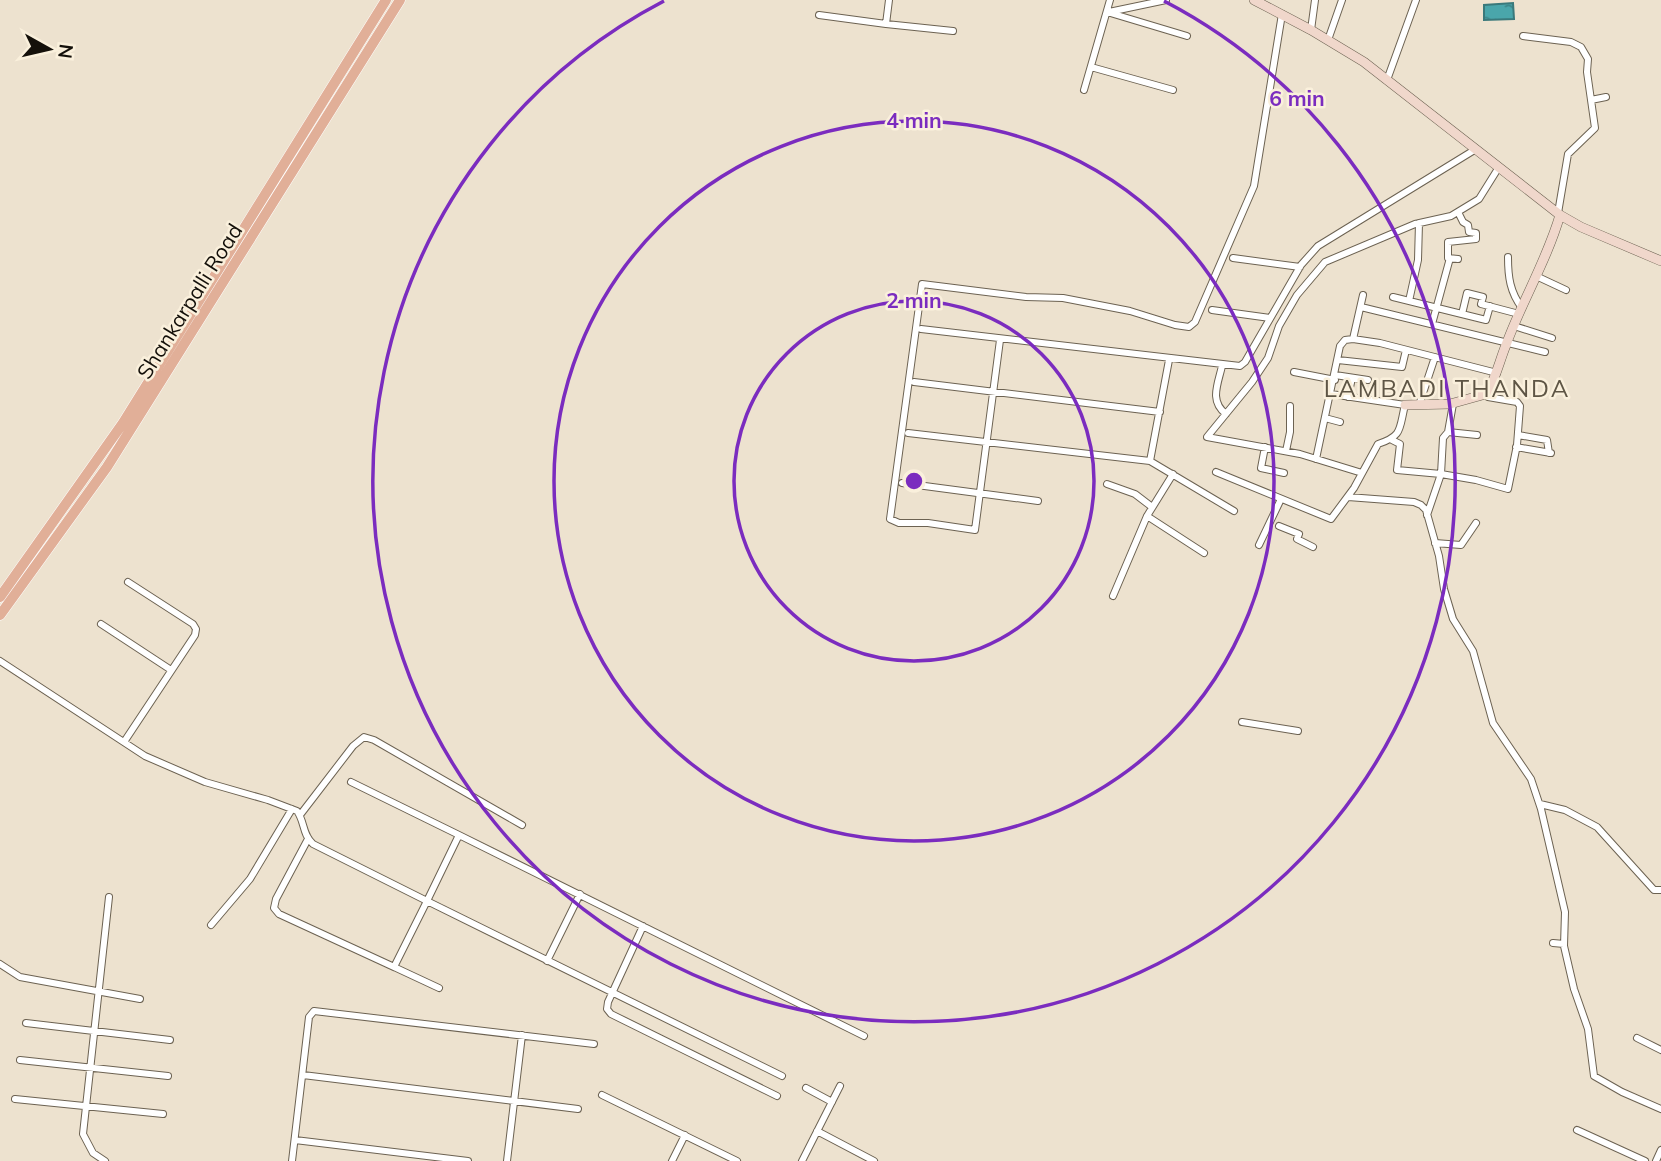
<svg xmlns="http://www.w3.org/2000/svg" width="1661" height="1161" viewBox="0 0 1661 1161" font-family="Mulish,sans-serif">
	<style>
		.water { fill: url(#water-ripples); stroke: #3a797b; stroke-width: 2 }
		.lines { fill: none; stroke-linecap: round; stroke-linejoin: round }
		.street-casing { stroke: #6c6252; stroke-width: 8 }
		.secondary-casing { stroke: #6c6252; stroke-width: 10 }
		.primary-casing { stroke: #fff; stroke-width: 11 }
		.street { stroke: #fff; stroke-width: 6 }
		.secondary { stroke: #f0d7cb; stroke-width: 9 }
		.primary { stroke: #e1af98; stroke-width: 10 }
		.ring { fill: none; stroke: #7b2cbf; stroke-width: 3.5 }
		.labels { text-anchor: middle; dominant-baseline: central; stroke-width: 5; stroke-linejoin: round; paint-order: stroke }
		.street-label { font-size: 21px; fill: #14100a; stroke: #faf0dc }
		.quarter-label { font-size: 24px; letter-spacing: 2px; fill: #5e5545; stroke: #faf0dc }
		.centre { fill: #7b2cbf; stroke: #faf0dc; stroke-width: 3.5 }
		.ring-label { font-size: 21px; text-anchor: middle; font-weight: bold; fill: #7b2cbf; stroke: #faf0dc; stroke-width: 5; stroke-linejoin: round; paint-order: stroke }
	</style>
	<defs>
		<pattern id="water-ripples" width="26" height="14" patternUnits="userSpaceOnUse" patternTransform="scale(1.75)"><rect width="26" height="14" fill="#4aa6ab"/><path d="M2 4q2-2 4 0t4 0M15 11q2-2 4 0t4 0" fill="none" stroke="#3c8689"/></pattern>
	</defs>
	<rect width="100%" height="100%" fill="#ede2cf"/>
	<path class="water" d="M1513,3L1514,19L1484,20V5Z"/>
	<g class="lines">
		<defs>
			<path id="street" d="M889,0L886,24L953,31
				M1107,12L1187,36
				M1109,12L1166,0
				M819,15L886,24
				M1311,30L1315,0
				M1523,36L1571,42L1581,47L1588,59L1587,72L1595,128L1568,154L1558,213
				M1328,40L1342,0
				M1091,67L1173,90
				M1387,80L1416,0
				M1084,90L1110,0
				M1591,100L1606,97
				M1458,212L1463,222L1468,225L1469,232L1476,233V239L1448,242V258L1458,259
				M1508,257C1508,277 1510,292 1522,308
				M1233,258L1300,267
				M1536,276L1566,290
				M1393,297L1486,320L1490,306
				M1409,301L1418,260L1419,223
				M1361,307L1545,352
				M1212,310L1270,318
				M1462,314L1467,293L1483,297L1481,304L1519,314
				M1432,324L1450,258
				M1514,326L1552,338
				M921,329L1240,366L1245,362L1301,265L1318,246L1476,149
				M1353,339L1363,295
				M1000,340L975,530L928,523H899L890,519L922,284L1026,297L1063,298L1130,311L1175,325L1189,327L1195,322L1254,186L1282,14
				M1338,360L1402,367L1406,350
				M1222,366C1218,384 1209,401 1226,414
				M1294,372L1335,380
				M1335,375L1368,380
				M914,382L1160,412
				M1348,397L1352,378
				M1419,405L1435,357
				M1325,418L1340,422
				M1448,432L1453,404
				M908,433L1150,461L1169,360
				M1518,435L1547,440L1549,453
				M1392,440L1400,444L1397,470L1441,474L1443,438L1448,432L1477,435
				M1265,447L1261,468L1284,473
				M1516,447L1551,453
				M1286,451L1290,432V406
				M1316,459L1340,346L1345,340L1353,339L1380,343L1497,373
				M1150,461L1234,511
				M1216,472L1331,519L1354,488L1378,444C1403,436 1399,429 1405,405L1331,394
				M1362,473L1300,454L1207,437L1252,382L1268,358L1279,326L1297,295L1325,262L1415,224L1451,216L1479,199L1499,167
				M902,483L1038,501
				M1107,484L1135,494L1152,507
				M1348,497L1414,502L1421,505L1426,510L1439,556L1444,589L1453,619L1473,651L1493,723L1531,779L1541,809L1565,912L1564,946L1574,989L1588,1029L1594,1076L1622,1092L1661,1109
				M1427,515L1441,474L1476,480L1508,489L1517,445L1520,406L1517,402L1488,397L1486,394
				M1147,516L1204,553
				M1279,526L1299,534L1297,539L1313,547
				M1435,543L1461,545L1476,523
				M1259,545L1281,499
				M1113,596L1147,516L1173,474
				M101,624L171,670
				M0,661L145,756L205,782L268,800L297,811C305,822 302,834 313,844L427,901L459,835L864,1036
				M1242,722L1298,731
				M124,742L195,635L196,629L193,624L128,582
				M351,782L459,835
				M1540,804L1565,810L1597,827L1654,890H1661
				M300,815L353,746L364,737L374,740L522,825
				M308,839L276,899L274,908L279,914L394,967L427,901L782,1076
				M211,925L250,879L292,809
				M643,926L608,1002L607,1009L611,1014L777,1096
				M1553,943L1564,944
				M547,961L580,894
				M0,964L20,977L140,999
				M394,967L439,988
				M26,1023L170,1040
				M1637,1038L1661,1050
				M20,1060L168,1076
				M303,1075L578,1109
				M806,1088L832,1102
				M602,1095L737,1161
				M15,1099L163,1114
				M1577,1130L1645,1161
				M817,1131L874,1161
				M295,1140L468,1161
				M105,1161L93,1153L83,1134L109,897
				M292,1161L309,1017L314,1011L594,1044
				M507,1161L522,1035
				M672,1161L685,1135
				M802,1161L840,1086
				M1656,1161L1661,1150"/>
			<path id="secondary" d="M1254,0L1311,30L1364,62L1560,215L1581,227L1661,261
				M1405,405L1450,404L1486,394C1496,379 1499,362 1506,345C1522,301 1547,260 1560,215"/>
			<path id="primary" d="M0,597L123,423L386,0
				M0,615L107,467L400,0"/>
		</defs>
		<use href="#street" class="street-casing"/>
		<use href="#secondary" class="secondary-casing"/>
		<use href="#primary" class="primary-casing"/>
		<use href="#street" class="street"/>
		<use href="#secondary" class="secondary"/>
		<use href="#primary" class="primary"/>
	</g>
	<g class="ring">
		<circle cx="914" cy="481" r="180"/>
		<circle cx="914" cy="481" r="360"/>
		<path d="M1164 1A541 541 0 1 1 664 1"/>
	</g>
	<g class="labels">
		<g class="street-label">
			<text transform="translate(189 301) rotate(-58)">Shankarpalli Road</text>
		</g>
		<g class="quarter-label">
			<text x="1447" y="388">LAMBADI THANDA</text>
		</g>
	</g>
	<circle cx="914" cy="481" r="10" class="centre"/>
	<g class="ring-label">
		<text x="1297" y="106">6 min</text>
		<text x="914" y="128">4 min</text>
		<text x="914" y="308">2 min</text>
	</g>
	<g transform="translate(49 49) rotate(98)" stroke="#faf0dc" stroke-width="5" paint-order="stroke">
	<path d="M0-5L12 26L0 18L-12 26Z" fill="#14100a"/>
	<text y="-10" font-size="19" font-weight="bold" text-anchor="middle" fill="#14100a">N</text>
	</g>
</svg>
